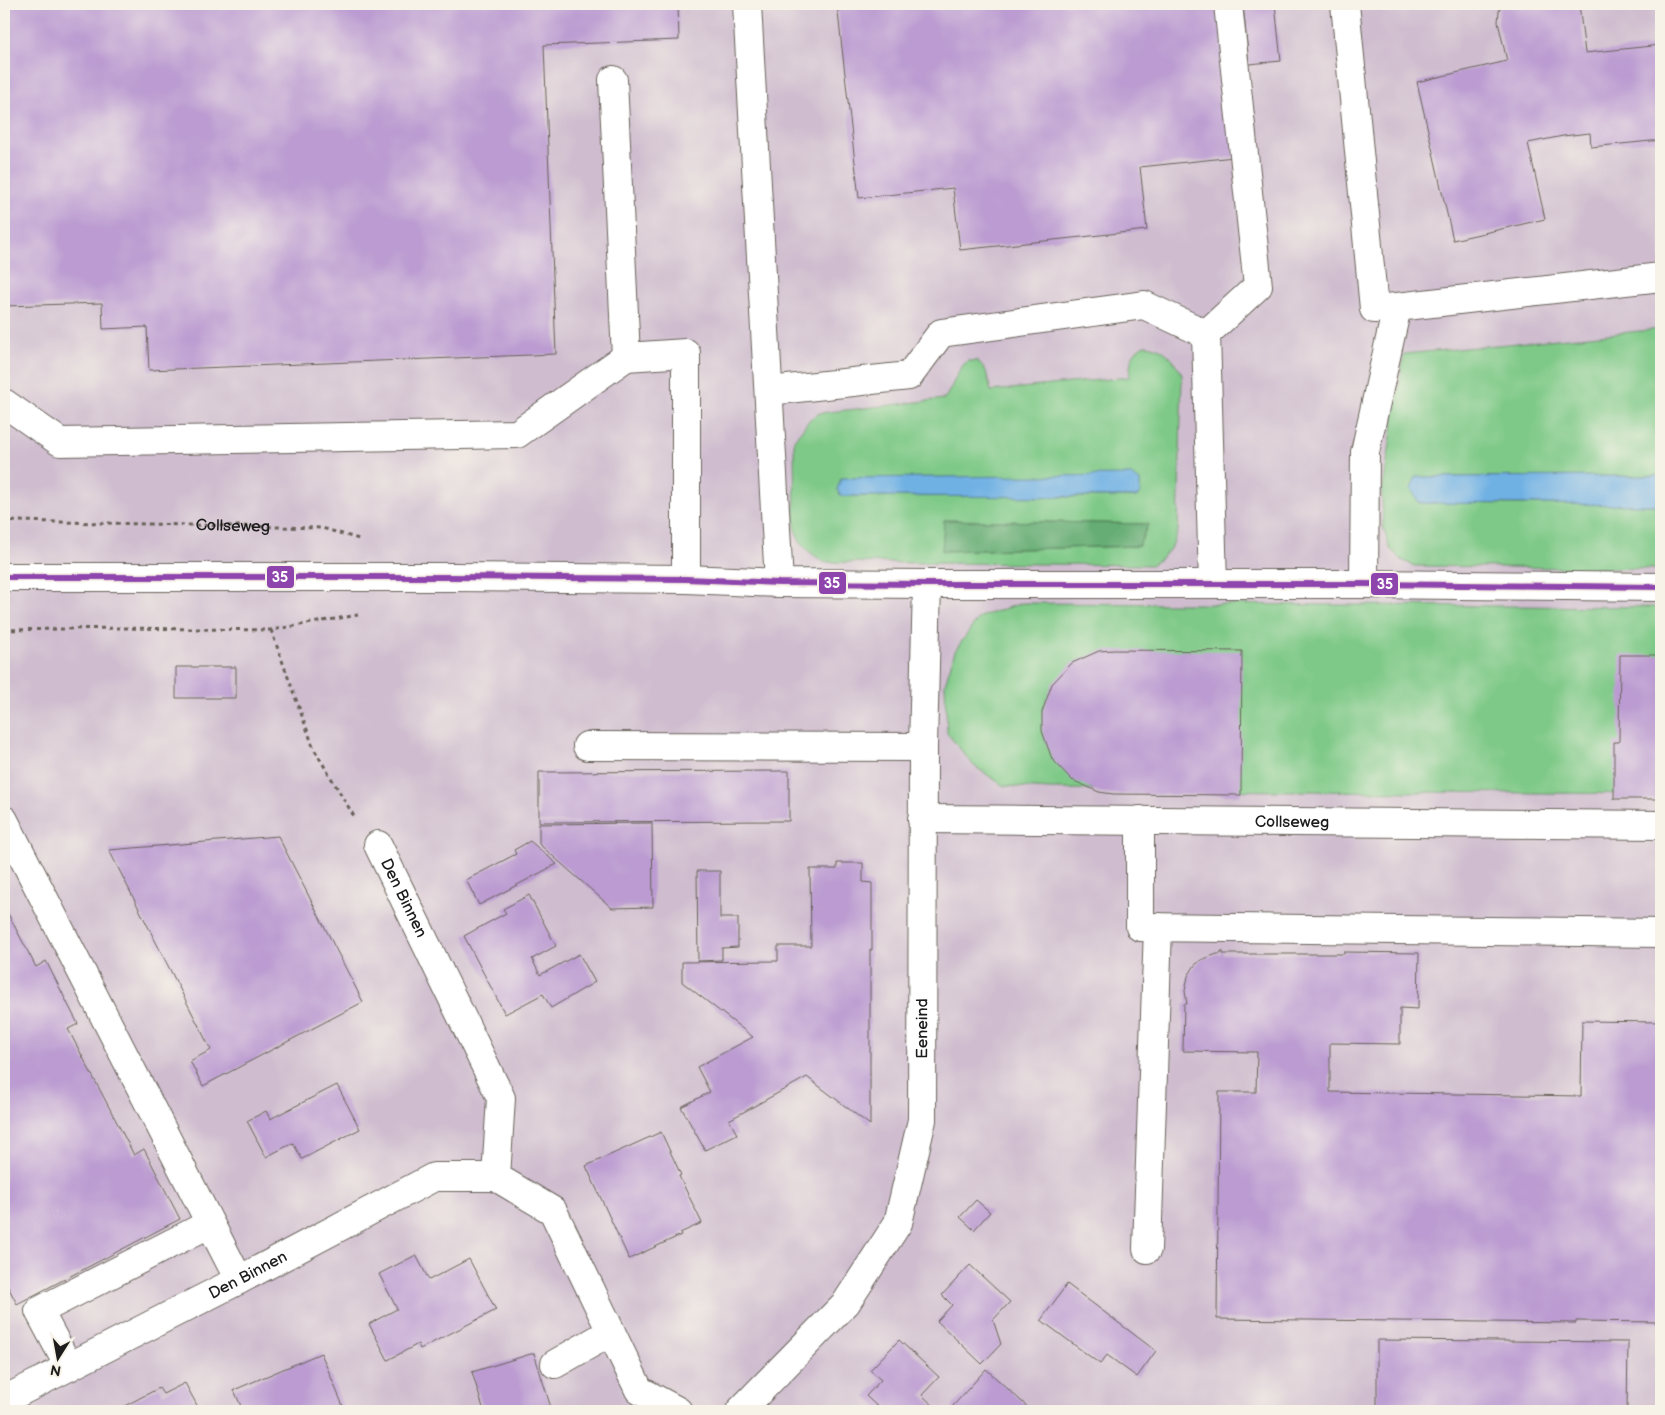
<svg xmlns="http://www.w3.org/2000/svg" width="1665" height="1415" viewBox="0 0 1665 1415" font-family="'Balsamiq Sans',sans-serif">
	<style>
		.industrial { fill: #cfbdcf }
		.green { fill: #7ec987; stroke: #4d7252; fill-rule: evenodd }
		.forest { fill: #66ad74; stroke: #416448 }
		.water { fill: #70b1e4; stroke: #466680 }
		.building { fill: #bb9bd1 }
		.lines { fill: none; stroke-linecap: round; stroke-linejoin: round }
		.minor-casing { stroke: #68625a; stroke-width: 30 }
		.path { stroke: #68625a; stroke-width: 3; stroke-dasharray: 4 4; stroke-linecap: butt }
		.minor { stroke: #fff; stroke-width: 28 }
		.bus-1-casing { stroke: #f7f3e8; stroke-width: 10 }
		.bus-1 { stroke: #8e44ad; stroke-width: 6 }
		.labels { text-anchor: middle; dominant-baseline: central; stroke-width: 4; stroke-linejoin: round; paint-order: stroke }
		.street-label { font-size: 16px; fill: #1c1c1c; stroke: #f7f3e8 }
		.line-badge { stroke: #f7f3e8; stroke-width: 2 }
		.badge-label { font-size: 14px; text-anchor: middle; font-weight: bold; fill: #fff }
	</style>
	<rect width="100%" height="100%" fill="#f7f3e8"/>
	<filter id="ink" filterUnits="userSpaceOnUse"><feTurbulence type="fractalNoise" baseFrequency=".02" numOctaves="2"/><feDisplacementMap in="SourceGraphic" scale="10" xChannelSelector="R" yChannelSelector="G"/><feConvolveMatrix kernelMatrix="1 2 1 2 8 2 1 2 1" color-interpolation-filters="sRGB"/></filter>
	<filter id="wash" filterUnits="userSpaceOnUse"><feTurbulence type="fractalNoise" baseFrequency=".0096" numOctaves="4" result="noise"/><feDisplacementMap in="SourceGraphic" scale="20" xChannelSelector="R" yChannelSelector="G"/><feGaussianBlur stdDeviation="1.12" result="paint"/><feColorMatrix in="noise" values="0 0 0 0 0 0 0 0 0 0 0 0 0 0 0 0 0 1.4 0 .05"/><feComposite in="paint" operator="in"/></filter>
	<g filter="url(#wash)">
		<rect width="100%" height="100%" fill="#f5e4cc"/>
		<path class="industrial" d="M4,4H1661V1411H4Z"/>
		<path class="green" d="M1661,329V476L1416,477L1420,503L1661,505V569L1414,566L1402,560L1390,549L1383,527L1382,494L1404,354Z
			M1144,345C1163,345 1174,359 1182,375L1178,531C1172,549 1167,555 1151,565L824,562C809,552 802,548 795,530L794,440L810,419L820,413L944,399C954,386 955,373 967,361H978L986,371L991,391L1129,377C1131,362 1130,353 1144,345ZM838,489L1135,497L841,496ZM944,520L1148,524L1139,546L943,551Z
			M1022,603L1661,607V794L1049,789L1004,786L974,766L947,733L945,684L955,651L979,617Z"/>
		<path class="forest" d="M944,520L1148,524L1139,546L942,551Z"/>
		<path class="water" d="M1131,475L1140,481V494L1136,497L841,496L837,489L841,478Z
			M1661,476V505L1419,503L1411,489L1416,477Z"/>
		<g id="blocks">
			<path class="building" d="M4,4H678L679,40L544,45L556,354L149,370L147,327L103,329L102,303L4,306Z
				M837,4H1218L1234,157L1140,167L1147,230L960,250L953,188L859,198Z
				M1243,4H1275L1281,61L1249,64Z
				M1503,4H1579L1585,53L1661,45V140L1591,147L1590,133L1563,136L1528,143L1545,219L1453,240L1417,82L1507,61L1498,22L1499,11Z
				M1114,650L1242,651L1241,795L1113,794L1099,792L1072,780L1052,759L1042,731V712L1052,684L1072,663L1099,651Z
				M1620,655H1661V799H1614V742H1619Z
				M176,667H236V698H176Z
				M789,771V821L539,822V772Z
				M652,823L653,907L612,908L539,844V824Z
				M278,836L363,1002L203,1086L190,1061L211,1050L109,850Z
				M530,841L557,864L479,905L466,880L516,854L514,850Z
				M837,863H863V882L872,883V950H870V1125L807,1077L729,1120L737,1134L705,1150L681,1107L710,1092L697,1067L753,1037L682,982V962L778,961V946H811L810,869H837Z
				M697,871H720V918H738V947L722,948V960L698,961Z
				M529,895L556,946L532,959L540,975L579,954L595,982L551,1008L543,994L505,1014L464,936L506,913L503,909Z
				M4,906L36,967L46,961L78,1024L68,1029L134,1155L144,1149L180,1219L17,1304L4,1279Z
				M1221,951H1223V954H1344V952L1419,953L1418,1009L1400,1008V1044L1330,1043V1092L1581,1096L1582,1021L1661,1022V1322L1576,1321V1323L1217,1319L1219,1092H1256L1257,1052L1183,1051L1184,1004H1187L1185,991L1188,976L1195,965L1201,960L1217,954H1221Z
				M337,1085L360,1129L302,1159L293,1143L266,1157L247,1121L266,1111L270,1119Z
				M661,1132L681,1175L679,1176L702,1223L680,1233L681,1235L629,1259L586,1166Z
				M976,1200L990,1212L974,1230L960,1217Z
				M416,1255L429,1280L469,1259L496,1310L420,1349L418,1344L388,1360L369,1324L397,1309L379,1274Z
				M970,1265L1010,1302L993,1320L1001,1344L982,1364L937,1321L952,1305L942,1295Z
				M1067,1284L1156,1351L1137,1377L1107,1355L1100,1364L1041,1320Z
				M899,1340L939,1377L922,1395L939,1411H882L866,1396L881,1380L870,1370Z
				M1377,1340L1628,1342L1627,1411H1377Z
				M321,1353L345,1411H243L234,1390Z
				M534,1353L552,1411H484L472,1372Z
				M986,1369L1032,1411H956L952,1407Z
				M185,1383L200,1411H115L159,1388L163,1394Z"/>
		</g>
	</g>
	<g filter="url(#ink)">
		<use href="#blocks" fill-opacity="0" stroke="#68625a" stroke-width="1"/>
		<g class="lines">
			<defs>
				<g id="minor">
					<path d="M747,4L779,583"/>
					<path d="M1345,4L1374,309L1397,307"/>
					<path d="M613,80L626,357L686,353V579"/>
					<path d="M1206,334L1258,286L1228,4"/>
					<path d="M769,391L909,376L941,333L1144,305L1206,334L1213,584"/>
					<path d="M4,403L60,442L517,434L626,357"/>
					<path d="M4,577H451L686,579L779,583L927,584H1364L1661,587"/>
					<path d="M1364,584L1365,452L1397,307L1661,277"/>
					<path d="M587,746L923,747"/>
					<path id="s2" d="M922,819L1661,825"/>
					<path d="M4,820L239,1280"/>
					<path d="M1140,820V927L1661,933"/>
					<path id="s3" d="M378,845L501,1098L496,1177"/>
					<path d="M1147,1249L1158,927"/>
					<path d="M555,1364L611,1332"/>
					<path d="M69,1367L39,1311L209,1224"/>
					<path id="s4" d="M4,1400L239,1280L434,1177H496L553,1211L639,1390L678,1411"/>
					<path id="s5" d="M740,1411L846,1303L898,1223L922,1120L923,747L927,584"/>
				</g>
			</defs>
			<use href="#minor" class="minor-casing"/>
			<g class="path">
				<path id="s1" d="M4,523L16,521L322,528L359,539"/>
				<path d="M4,630L120,628L271,630L358,615"/>
				<path d="M271,630L314,749L355,818"/>
			</g>
			<use href="#minor" class="minor"/>
			<defs>
				<path id="bus-1" d="M4,577H451L686,579L779,583L927,584H1364L1661,587"/>
			</defs>
			<use href="#bus-1" class="bus-1-casing"/>
			<use href="#bus-1" class="bus-1"/>
		</g>
	</g>
	<g class="labels">
		<g class="street-label">
			<text stroke="none"><textPath href="#s1" startOffset="229">Collseweg</textPath></text>
			<text stroke="none"><textPath href="#s2" startOffset="370">Collseweg</textPath></text>
			<text stroke="none"><textPath href="#s3" startOffset="59">Den Binnen</textPath></text>
			<text stroke="none"><textPath href="#s5" startOffset="444">Eeneind</textPath></text>
			<text stroke="none"><textPath href="#s4" startOffset="274">Den Binnen</textPath></text>
		</g>
	</g>
	<g class="line-badge">
		<rect x="266" y="565" width="29" height="24" rx="5" fill="#8e44ad"/>
		<rect x="818" y="571" width="29" height="24" rx="5" fill="#8e44ad"/>
		<rect x="1370" y="572" width="29" height="24" rx="5" fill="#8e44ad"/>
	</g>
	<g class="badge-label">
		<text x="280" y="582">35</text>
		<text x="832" y="588">35</text>
		<text x="1385" y="589">35</text>
	</g>
	<rect width="1665" height="1415" fill="none" stroke="#f7f3e8" stroke-width="20"/>
	<g transform="translate(58 1358) rotate(191)" stroke="#f7f3e8" stroke-width="4" paint-order="stroke">
	<path d="M0-4L9 19L0 12L-9 19Z" fill="#1c1c1c"/>
	<text y="-8" font-size="14" font-weight="bold" text-anchor="middle" fill="#1c1c1c">N</text>
	</g>
</svg>
